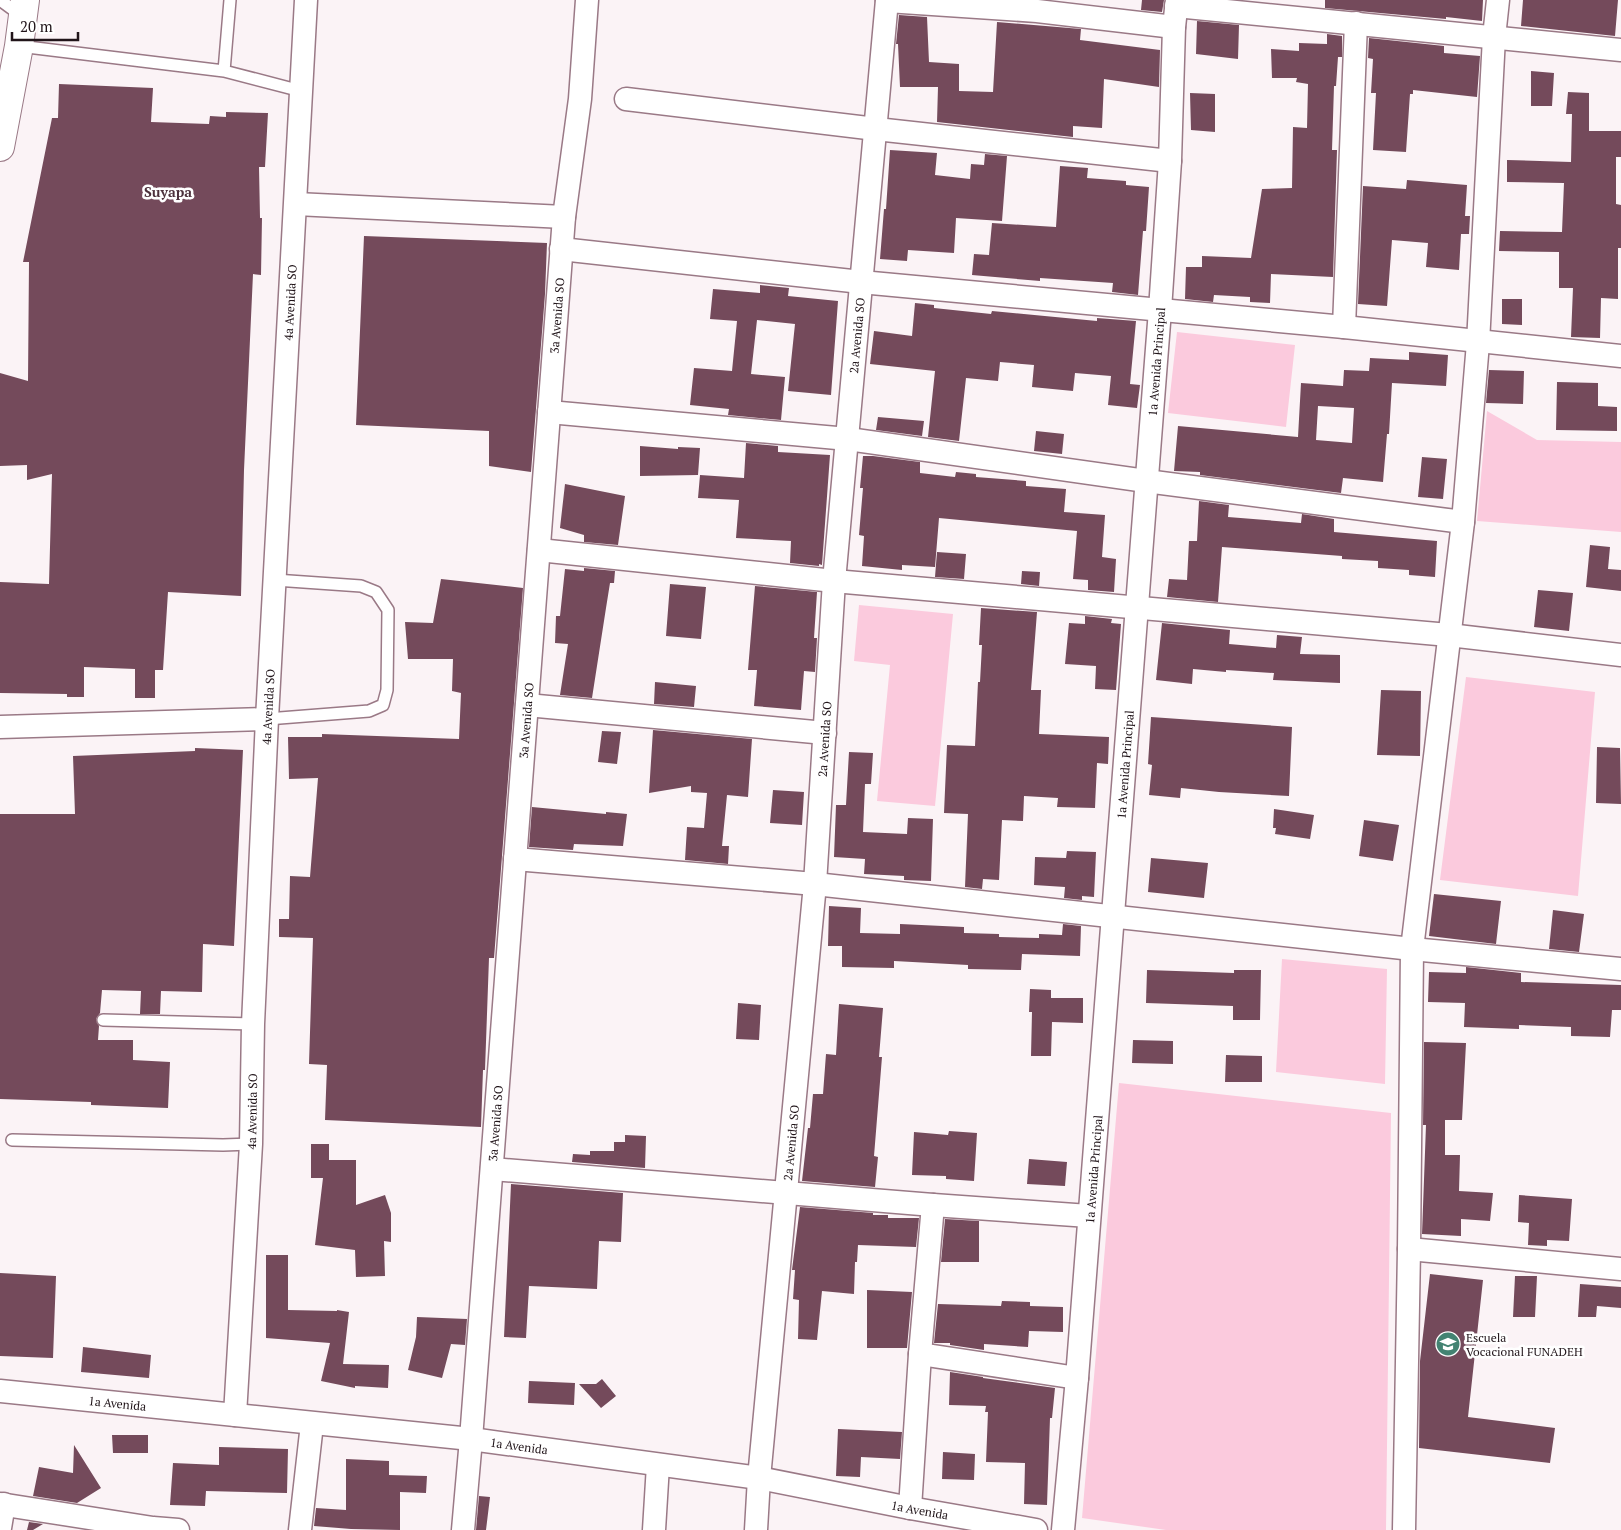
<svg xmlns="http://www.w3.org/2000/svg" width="1621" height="1530" viewBox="0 0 1621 1530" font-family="'PT Serif',serif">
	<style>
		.green { fill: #fbcadd }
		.building { fill: #744a5b; fill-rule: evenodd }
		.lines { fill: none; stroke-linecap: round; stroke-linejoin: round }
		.service-casing { stroke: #9a7986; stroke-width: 14 }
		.minor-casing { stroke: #9a7986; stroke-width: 25 }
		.tertiary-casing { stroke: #9a7986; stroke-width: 30 }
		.service { stroke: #fff; stroke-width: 11 }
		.minor { stroke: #fff; stroke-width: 22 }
		.tertiary { stroke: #fff; stroke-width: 28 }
		.labels { text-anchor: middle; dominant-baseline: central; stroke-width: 5; stroke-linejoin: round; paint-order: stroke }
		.street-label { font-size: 12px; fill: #21151a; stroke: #fff }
		.poi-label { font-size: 12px; fill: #21151a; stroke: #fff; text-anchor: start }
		.neighbourhood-label { font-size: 14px; font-weight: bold; fill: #4c303b; stroke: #fff }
	</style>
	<rect width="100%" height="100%" fill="#fbf3f6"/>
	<path class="green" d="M1177,332L1295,345L1286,427L1168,413Z
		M1487,411L1537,440L1621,442V532L1477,521Z
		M859,605L953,614L935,806L877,801L890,665L854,661Z
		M1466,677L1595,692L1578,896L1440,880Z
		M1282,959L1387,969L1385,1084L1276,1072Z
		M1119,1083L1391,1113L1386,1530H1166L1082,1518Z"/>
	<path class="building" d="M1142,0H1164L1162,12L1141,10Z
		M1325,0H1483L1482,21L1446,17V19L1325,8Z
		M1523,0H1618L1615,36L1521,26Z
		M899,15L927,17L929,62L959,64V91L993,92L997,22L1081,29L1080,40L1160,50L1159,87L1104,79L1102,128L1073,126V137L937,122L938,87H900L898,44H896Z
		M1197,21L1239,25L1238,59L1196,54Z
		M1327,34L1342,36V57H1338L1336,86H1334L1332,150H1337L1333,277L1271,274L1270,303L1250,302V297L1214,295L1213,302L1185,299L1186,267H1202V256L1251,258L1262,189L1292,188L1293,127L1307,128L1308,84L1296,82L1297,78H1272L1271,49L1299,51V43L1327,44Z
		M1369,38L1444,46V53L1480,56L1477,97L1413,90V94H1410L1406,152L1373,150L1376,93H1371L1373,59L1368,58Z
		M1531,71L1554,73L1552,106H1531Z
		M59,84L153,88L151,122L209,124L210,116L226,117V112L268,113L265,167H259L260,218H262L261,275L253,274L244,470L241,596L168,592L163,670H155V698H135V669L84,667V697H67V694L0,693V582L49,584L52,474L27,480V465L0,466V373L28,381L29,262H23L52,118H58Z
		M1568,92L1589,93V131H1621V157H1616V204L1621,205V248H1618V299L1601,298L1600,338L1571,337L1573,288H1559V252L1499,251L1500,231L1562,232L1564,183L1507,182V160L1571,162L1572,114H1566Z
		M1190,93L1215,94V132L1191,130Z
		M890,150L937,153L935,175L970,179L971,164L984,165L985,154L1007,156L1002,221L956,218L954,253L908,250L907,261L880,259L884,209H886Z
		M1060,166L1088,168L1087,178L1126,181V185L1149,187L1146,231H1143L1138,295L1112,292L1113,283L1040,278V281L972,275L974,254L989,255L992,223L1056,227Z
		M1407,180L1467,185L1465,216H1470L1469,234H1461L1459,270L1426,267L1428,243L1392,240L1387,306L1358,304L1363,186L1406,189Z
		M364,236L547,243L545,294L531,472L489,466V431L356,425Z
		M760,285L789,288L788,296L838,301L831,395L788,391L795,324L757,320L751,374L785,377L781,420L728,415L729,409L690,405L694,368L732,371L737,321L710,319L713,289L760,293Z
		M1502,299H1522V325L1502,324Z
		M915,303L934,305V308L991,314L992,311L1097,321V318L1136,321L1130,384L1140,385L1137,408L1108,405L1111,376L1075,373L1073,391L1032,387L1034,365L1000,362L998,381L966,378L959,441L928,437L935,371L870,364L874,331L912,336Z
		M1409,352L1448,355L1446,386L1392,383L1389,434H1387L1383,482L1343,478L1341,493L1200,475V472L1174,471L1178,426L1298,437L1301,383L1343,386L1344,370L1369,371L1370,358L1409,360ZM1318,406L1354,408L1352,443L1316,440Z
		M1489,370L1524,371L1523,404L1486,403Z
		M1557,382L1598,383V406L1617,407V431L1556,430Z
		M878,417L924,421L922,436L876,430Z
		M1036,431L1064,434L1062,454L1034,451Z
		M746,443L778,446V452L830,455L822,565L819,564V566L790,563L791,541L736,538L739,500L698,498L700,475L744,478Z
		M640,446L678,449V447L700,448L698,475L640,476Z
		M863,456H873L920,462V473L955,477L956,472L976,474V477L1026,481V486L1066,489L1064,512L1105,515L1102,557L1116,559L1114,592L1088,590V580L1073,579L1077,531L939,518L935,567L902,565V570L862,566L864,536L859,535L863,488H860Z
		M1422,457L1447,459L1443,499L1418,497Z
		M565,484L625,496L618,545L584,542V535L560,528Z
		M1199,501L1229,505L1228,517L1301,523L1302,514L1334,519V532L1437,541L1435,577L1409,575V570L1378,568V561L1342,559V556L1222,547L1218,602L1167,597L1169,579L1187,580L1189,541H1197Z
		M1590,545L1610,547L1608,569L1621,570V591L1586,587Z
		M937,552L966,554L964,579L935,577Z
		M584,568L615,571L614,583H610L606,608L592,698L560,695L568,644L555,643L556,616H560L565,569L584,571Z
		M1022,571L1040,572L1039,586L1021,584Z
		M441,579L523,588L494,958H489L485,1070H483L481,1127L325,1120L327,1065L309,1064L313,938L279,937V919H289L290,876L310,877L318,778L289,779L288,737H322V734L459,739L461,693L452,691L453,659H408L405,622L433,623Z
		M670,584L706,587L701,639L666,636Z
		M755,586L817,592L814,638H817L815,672L804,671L801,710L754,706L757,670H748Z
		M1538,590L1573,593L1569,631L1534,627Z
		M981,608L1037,612L1031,690H1041L1039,734L1109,737L1108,764L1097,763L1095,808L1057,807L1058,798L1024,796L1023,821L1002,820L999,880L983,879L982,889L965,887L968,814L944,813L947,745L975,746L978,682H980L982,645H979Z
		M1085,616L1112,619L1111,623L1121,624L1116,690L1095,689L1096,666L1065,664L1069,623L1085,624Z
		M1162,623L1230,630L1229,644L1276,648L1277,635L1302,637L1300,654L1340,655V683L1273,680L1274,673L1226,670V672L1193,669L1192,684L1156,680Z
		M655,682L696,686L694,707L654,704Z
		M1381,690L1421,691L1420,756L1377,755Z
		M1151,717L1292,727L1289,796L1219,792L1181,788L1180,798L1149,795L1152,765L1148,764Z
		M653,730L752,739L748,797L727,795L722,846H729L728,864L685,860L687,827L704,828L707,793L691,792V786L649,793Z
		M602,731L621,732L617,764L598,762Z
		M1597,747L1620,748L1621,804L1596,803Z
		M195,748L243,750L234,946L203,944L202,992L161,991L160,1014H140L141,991L102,990L100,1013L96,1019L99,1026L98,1040H133V1060L170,1062L168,1108L91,1105V1102L0,1099V814H75L73,756L195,751Z
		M849,752L873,753L871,784H865L863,832L907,834L908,818L933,819L931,881L904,880V876L864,874L865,859L834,857L836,805H846Z
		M773,790L804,792L802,825L770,823Z
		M532,807L606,814V812L627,814L623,846L574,844L573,850L529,847Z
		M1274,809L1314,815L1310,839L1275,834L1276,828H1273Z
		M1364,820L1399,825L1393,861L1359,856Z
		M1067,851L1096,852L1094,897L1082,896V900L1064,898L1065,887L1034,885L1035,857L1066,858Z
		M1151,858L1208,863L1204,898L1148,892Z
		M1434,894L1501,901L1496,944L1429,936Z
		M829,906L861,908L860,933L900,934V924L964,927V933L999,934V937L1039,938V934L1062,935L1063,924L1081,926L1080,956L1022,954L1021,970L968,969V965L894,961V968L842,967V946H828Z
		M1553,910L1584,914L1579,952L1549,949Z
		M1466,967L1521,973V982L1621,985V1010H1612L1610,1037L1571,1036V1027L1519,1025V1029L1464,1027L1465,1003L1428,1002L1429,972L1466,973Z
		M1147,970L1234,973V970H1261L1260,1020H1233V1006L1146,1003Z
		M1030,989L1051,990V998H1083V1023L1052,1022L1051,1056H1031L1032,1012H1029Z
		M738,1003L761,1005L759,1040L736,1039Z
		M839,1004L883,1008L879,1057H882L874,1156L878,1157L875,1187L802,1181L808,1128H810L813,1094H823L826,1054L836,1055Z
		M1133,1040L1173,1041V1064L1132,1063Z
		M1424,1042L1466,1043L1462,1120H1445V1155H1460L1459,1191L1493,1193L1490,1221L1461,1219V1236L1422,1234L1426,1125H1423Z
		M1226,1055L1262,1056V1082H1225Z
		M949,1131L977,1133L974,1181L946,1179V1176L912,1175L914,1132L948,1135Z
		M625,1135L646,1136L645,1168L572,1162L573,1154L590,1155V1151H614V1142H625Z
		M311,1144H329V1160H356V1205L385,1195L391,1213V1242L384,1241L385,1276L356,1277L355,1250L315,1245L323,1178H311Z
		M1029,1159L1067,1162L1065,1186L1027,1184Z
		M511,1184L623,1193L621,1242L599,1241L597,1289L529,1286L526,1338L504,1337Z
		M1519,1195L1572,1199L1569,1241L1547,1240V1246L1528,1245L1529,1223L1518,1222Z
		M800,1207L873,1213V1215H888V1218H919L916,1247L858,1245L857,1262H855L854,1294L822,1291L817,1340L798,1339L799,1300L793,1299L795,1270H792Z
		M945,1219L979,1221V1262H941Z
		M266,1255H288V1310L337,1311V1310L349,1312L343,1364L389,1365L388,1388L355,1386V1388L321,1381L330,1343L266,1338Z
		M0,1273L56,1276L53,1358L0,1356Z
		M1430,1274L1483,1280L1468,1417L1555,1428L1550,1463L1419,1448L1420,1361Z
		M1515,1276H1537L1535,1317H1513Z
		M1580,1284L1621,1287V1308L1597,1306L1596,1317H1578Z
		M867,1290L912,1292L907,1348H867Z
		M1002,1301L1030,1302V1306L1063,1307V1332L1029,1331L1028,1347L984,1344V1350L950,1345V1343H934L938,1304L1001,1306Z
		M417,1317L467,1319L465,1345L451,1344L442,1378L408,1370L416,1337Z
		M83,1347L151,1355L149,1378L81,1372Z
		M950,1372L983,1377V1378L1055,1388L1052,1418H1050L1047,1505L1024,1504L1025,1463L986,1462L988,1412H985L986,1406L949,1405Z
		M602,1379L616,1396L601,1408L579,1384H596Z
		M529,1381L575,1383L574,1405L528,1403Z
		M838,1429L902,1432L900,1459L861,1457L860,1477L836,1476Z
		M112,1435H148V1453H113Z
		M74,1445L101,1488L77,1503L33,1496L39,1467L73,1473Z
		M219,1447L288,1449L287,1493L206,1491L205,1506L170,1505L173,1463L219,1465Z
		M943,1452L975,1454L974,1480L942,1479Z
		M346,1459L389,1461V1475L427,1476L426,1493L400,1492V1530L351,1529L314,1526L316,1508L346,1510Z
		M479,1496L490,1497L486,1530H476Z
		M29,1522L43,1524L33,1530H27Z"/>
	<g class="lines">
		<defs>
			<path id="service" d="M0,0L22,16
				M230,0L224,71L301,91
				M19,46L224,71
				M267,719L369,711L383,705L387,690L388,610L376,592L361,586L275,580
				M103,1020L253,1024
				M12,1140L223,1145L251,1144"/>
			<g id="minor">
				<path d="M887,1L1037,11L1174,27"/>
				<path d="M1176,6L1621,50"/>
				<path d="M626,99L876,129L1170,161"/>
				<path d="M296,204L564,217"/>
				<path d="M561,249L861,282L1344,327L1621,356"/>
				<path d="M1344,327L1356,23"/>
				<path d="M549,412L848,439L1146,481L1463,522"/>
				<path d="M539,550L834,581L1449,635L1621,655"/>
				<path d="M527,705L825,733"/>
				<path d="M0,727L267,719"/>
				<path d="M515,859L815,884L1412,949L1621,969"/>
				<path d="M492,1169L933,1205L1089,1216"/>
				<path d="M1409,1249L1621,1269"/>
				<path d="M920,1354L1077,1378"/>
				<path id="s1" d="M0,1391L471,1439L759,1478L910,1508L1036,1530"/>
				<path id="s2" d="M235,1415L251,1144L253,1024L267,719L306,0"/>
				<path d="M0,1504L153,1528L178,1530"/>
				<path d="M910,1508L920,1354L933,1205"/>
				<path d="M0,1528L4,1504"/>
				<path d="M300,1530L312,1424"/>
				<path id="s3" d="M463,1530L471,1439L564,217L580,99L587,0"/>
				<path d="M654,1530L658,1465"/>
				<path id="s4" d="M756,1530L759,1478L815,884L834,581L887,0"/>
				<path id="s5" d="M1063,1530L1077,1378L1160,310L1170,161L1174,27L1177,0"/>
				<path d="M1404,1530L1409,1249L1412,949L1463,522L1478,343L1494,37L1498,0"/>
			</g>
			<path id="tertiary" d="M0,147L19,46L25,0"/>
		</defs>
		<use href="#service" class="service-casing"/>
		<use href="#minor" class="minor-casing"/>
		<use href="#tertiary" class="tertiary-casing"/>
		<use href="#service" class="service"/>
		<use href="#minor" class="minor"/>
		<use href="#tertiary" class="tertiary"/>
	</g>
	<defs>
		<symbol id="school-disc" viewBox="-11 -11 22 22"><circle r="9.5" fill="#438372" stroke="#fff"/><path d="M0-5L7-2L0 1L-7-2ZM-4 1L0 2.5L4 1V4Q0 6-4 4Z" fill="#fff"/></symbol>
	</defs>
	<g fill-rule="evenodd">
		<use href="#school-disc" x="1434" y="1330" width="28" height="28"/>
	</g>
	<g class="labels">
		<g class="street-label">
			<text stroke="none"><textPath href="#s2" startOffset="1114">4a Avenida SO</textPath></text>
			<text stroke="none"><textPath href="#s3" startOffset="1218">3a Avenida SO</textPath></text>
			<text stroke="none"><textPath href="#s4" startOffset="1199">2a Avenida SO</textPath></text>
			<text stroke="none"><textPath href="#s5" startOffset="1172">1a Avenida Principal</textPath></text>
			<text stroke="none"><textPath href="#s2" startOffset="709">4a Avenida SO</textPath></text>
			<text stroke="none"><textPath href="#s3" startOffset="812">3a Avenida SO</textPath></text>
			<text stroke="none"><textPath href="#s4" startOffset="794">2a Avenida SO</textPath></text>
			<text stroke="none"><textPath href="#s5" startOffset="768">1a Avenida Principal</textPath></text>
			<text stroke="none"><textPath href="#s2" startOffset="304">4a Avenida SO</textPath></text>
			<text stroke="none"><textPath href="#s3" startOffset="408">3a Avenida SO</textPath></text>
			<text stroke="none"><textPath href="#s4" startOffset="389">2a Avenida SO</textPath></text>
			<text stroke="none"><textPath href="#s5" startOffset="362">1a Avenida Principal</textPath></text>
			<text stroke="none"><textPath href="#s1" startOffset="118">1a Avenida</textPath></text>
			<text stroke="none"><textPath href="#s1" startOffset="522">1a Avenida</textPath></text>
			<text stroke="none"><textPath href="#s1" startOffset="928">1a Avenida</textPath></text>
		</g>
		<g class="poi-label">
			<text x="1466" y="1337">Escuela<tspan x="1466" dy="14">Vocacional FUNADEH</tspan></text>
		</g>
		<g class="neighbourhood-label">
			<text x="168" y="191">Suyapa</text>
		</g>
	</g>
	<path d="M12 32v8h66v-8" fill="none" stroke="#21151a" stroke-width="2.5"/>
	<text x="20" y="32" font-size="15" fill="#21151a" stroke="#ffffff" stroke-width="4" paint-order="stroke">20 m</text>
</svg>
